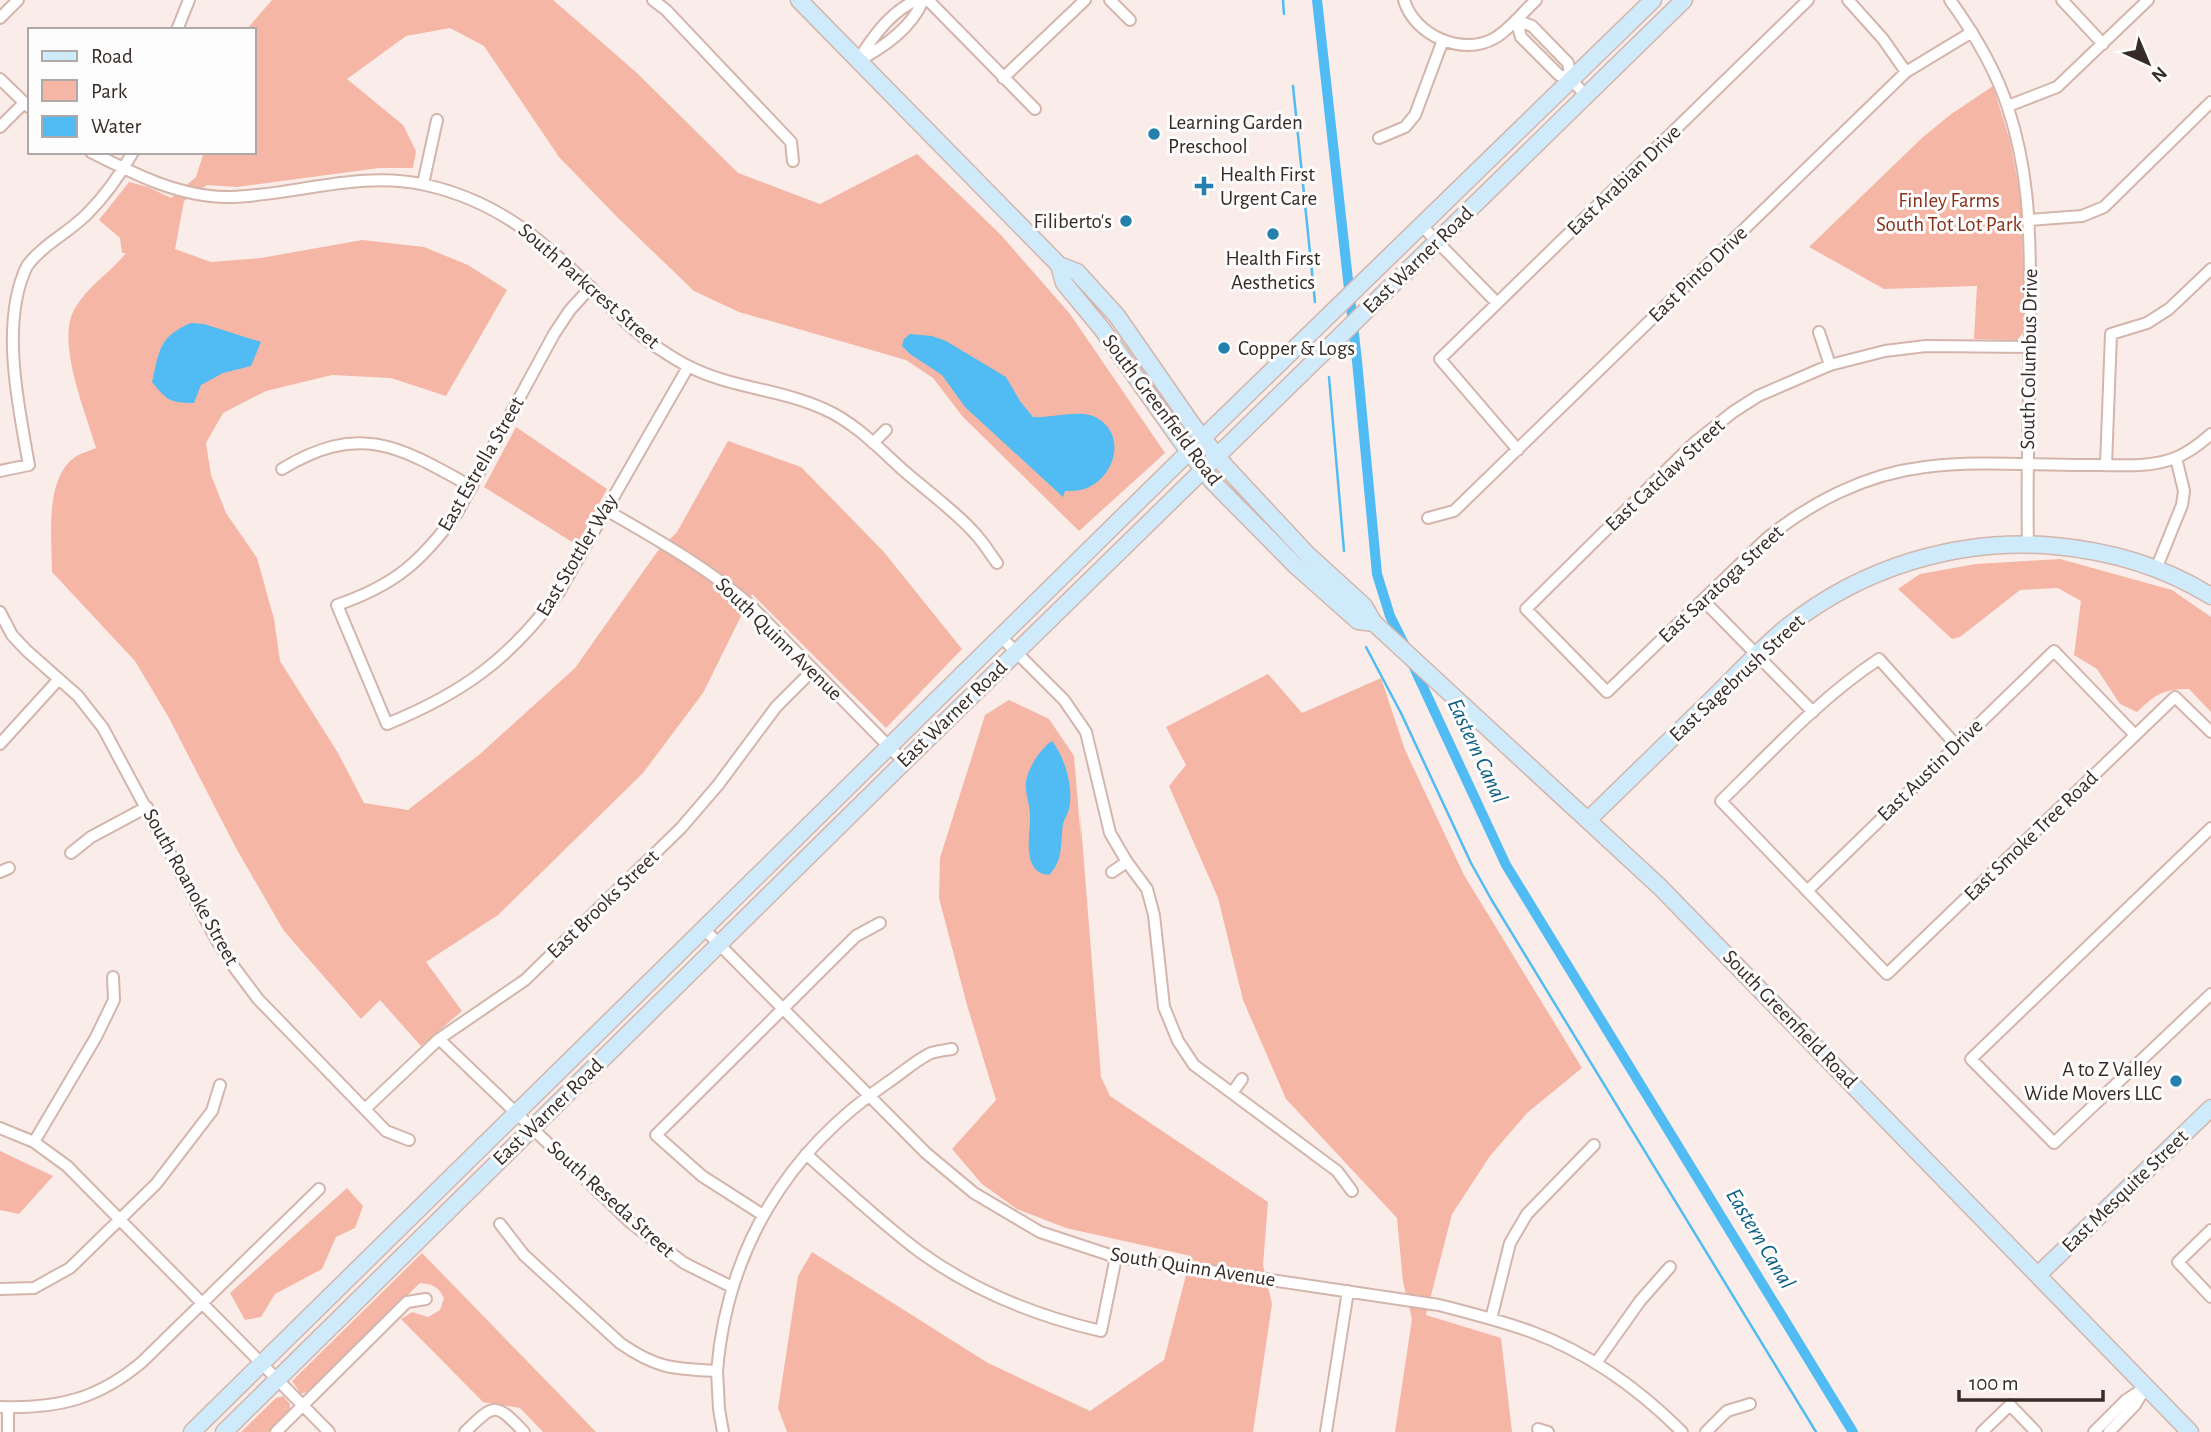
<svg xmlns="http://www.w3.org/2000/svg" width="2211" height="1432" viewBox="0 0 2211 1432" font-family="'Alegreya Sans',sans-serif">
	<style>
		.green { fill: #f5b6a5 }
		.water { fill: #51bbf4 }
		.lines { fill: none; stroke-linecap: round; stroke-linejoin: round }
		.stream { stroke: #51bbf4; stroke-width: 2.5 }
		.canal { stroke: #51bbf4; stroke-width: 10 }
		.street-casing { stroke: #d4b5ac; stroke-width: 14 }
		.secondary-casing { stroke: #d4b5ac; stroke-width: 19 }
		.street { stroke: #fff; stroke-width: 10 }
		.secondary { stroke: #cfeafa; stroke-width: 16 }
		.poi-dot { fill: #2580ae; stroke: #fdfdfd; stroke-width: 2.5 }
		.labels { text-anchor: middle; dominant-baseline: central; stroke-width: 6; stroke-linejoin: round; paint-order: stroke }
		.poi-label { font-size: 21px; fill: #372b27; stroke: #fdfdfd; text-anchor: start }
		.street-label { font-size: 21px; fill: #372b27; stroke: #fdfdfd }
		.park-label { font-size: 21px; fill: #883119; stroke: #fdfdfd }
		.water-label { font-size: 23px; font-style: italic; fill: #0a5e84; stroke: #fdfdfd }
	</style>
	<rect width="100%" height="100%" fill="#faede9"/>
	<path class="green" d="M272,0H553L637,73L738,173L820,204L917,154L1000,234L1070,314L1165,453L1079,531L963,417L933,378L906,360L739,312L694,291L617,217L559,157L484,46L450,28L406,36L347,79L403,125L416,151L413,168H379L237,187L207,185L184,201L175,249L211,262L261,258L362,240L424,247L468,265L507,290L446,396L391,378L332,375L266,391L223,413L206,443L211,475L226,513L257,558L274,619L280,661L338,753L364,803L408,810L480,754L575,668L657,552L677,532L728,441L801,467L883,551L962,649L886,728L752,594L703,693L643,773L498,915L426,962L462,1011L421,1046L380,1000L361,1019L284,931L237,850L169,718L135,661L52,572C52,539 44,479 75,457C81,453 89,451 96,448C86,413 55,341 75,308C88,286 111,272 126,253H122L120,238L99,220L129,182L148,187L171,198L196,177L204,152H254V30H246Z
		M1993,86L2010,141L2022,204L2024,328L2023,333L2017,340L1974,339L1977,286L1884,289L1809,247L1923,137L1950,115Z
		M516,427L607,489L577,545L484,487Z
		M2060,559L2172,590L2211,617V712L2189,689C2163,689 2156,694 2137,712L2120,704L2097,669L2074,655L2081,601L2058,588L2020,590L1960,637L1952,639L1898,589L1920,574L1976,564Z
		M1268,674L1302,713L1381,678L1405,750L1464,875L1582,1068L1527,1113L1490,1156L1452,1214L1426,1315L1501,1338L1512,1432H1395L1412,1319L1403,1282L1397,1218L1286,1099L1243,1000L1218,898L1169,786L1186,765L1166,727Z
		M1009,700L1049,719L1074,756L1081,840L1080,812L1101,1077L1110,1096L1268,1202L1263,1265L1272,1304L1253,1432H787L778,1408L798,1276L812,1252L988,1363L1090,1411L1164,1360L1191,1256L1066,1228L1017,1209L982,1184L952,1149L996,1100L967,1005L939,898L940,858L985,715Z
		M0,1151L53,1176L19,1214L0,1210Z
		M347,1188L363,1206L355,1228L336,1237L322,1269L275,1294L261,1317L245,1320L230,1293Z
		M422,1253L596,1432H543L520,1408L483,1402L401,1319L412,1312L428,1317L440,1310L444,1298C438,1286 432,1284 420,1283L309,1391L301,1394L292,1381Z
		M283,1396L290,1404V1412L269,1432H241L276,1398Z"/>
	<path class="water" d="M191,323L204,324L261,342L251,366L223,373L201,385L194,403C169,403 167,400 152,382C160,350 158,337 191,323Z
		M910,334L932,336L946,341L1006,377L1020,401L1033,417C1052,418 1076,410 1093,416C1128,431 1116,476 1087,488C1080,491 1072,491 1065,491L1063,497L965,407L942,375L910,354L902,346L904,339Z
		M1052,741C1065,757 1074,789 1069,809C1068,814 1064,819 1063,824C1060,844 1064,860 1049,875C1020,873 1031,832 1030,815C1030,803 1023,789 1027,777C1031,764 1041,748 1052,741Z"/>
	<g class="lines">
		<path class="stream" d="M1283,0L1284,14
			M1293,86L1315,302
			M1329,377L1344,551
			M1366,647L1401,713L1471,863L1491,899L1816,1432"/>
		<path class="canal" d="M1317,0L1357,361L1377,574L1390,616L1405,646
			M1411,661L1506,865L1853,1432"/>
		<defs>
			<path id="street" d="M653,0L666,10L791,142L793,161
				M928,0L1035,109
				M1110,0L1130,20
				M1404,0C1414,35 1462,57 1495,38C1510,29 1523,12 1536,0
				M1848,0L1883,39L1906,72
				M1950,0C1973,32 1996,70 2008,108C2028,168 2030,225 2030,287C2031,373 2026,458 2028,544
				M2062,0L2103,44
				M0,18L18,0
				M1516,20L1521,37L1559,75L1571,79L1586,96
				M1516,20L1532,26L1568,63L1571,79
				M177,30L189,0
				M858,61C884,47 912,28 923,0
				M858,61C872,37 891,11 917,0
				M1003,78L1085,0
				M0,79L30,108
				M2008,106L2057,87L2148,0
				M0,127L24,103
				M1379,138L1405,127L1415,115L1443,40
				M91,152C134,174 181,198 231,197C297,195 360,170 426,185C497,201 543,240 593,290C612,308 630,329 652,344C663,351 675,360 688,366C730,388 781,389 824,409C854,422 879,448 903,470C927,491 959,514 978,537C985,545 991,555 997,563
				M423,184L437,120
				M2030,220L2082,216L2104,207L2211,102
				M1421,225L1497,303
				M591,287L570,310L554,334L457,513C421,562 395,585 337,605L387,724C463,693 510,659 559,592L688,367
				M1819,332L1830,365
				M2031,347L1926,346L1885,351L1830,365L1758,396L1733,412L1693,444L1526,609L1607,692L1766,539C1811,502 1866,474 1925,467C1981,460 2040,466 2096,465C2123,465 2149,468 2175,458C2188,453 2201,443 2211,434
				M873,443L886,430
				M1518,450L1440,359L1808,0
				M2106,465L2111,334L2147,323L2169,309L2211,269
				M282,469C360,422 399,446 472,487
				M0,471L29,465C18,405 0,321 27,266C43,244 70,232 88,213C105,196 121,173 133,152
				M606,510C656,539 705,566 749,604L904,762
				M1428,518L1454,511L1906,72L1972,32
				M2156,569L2182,505L2184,491L2176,458
				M1703,600L1813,712
				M0,612L12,635L26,650L78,696L103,728L216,939L234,967L258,999L386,1131L409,1140
				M1001,637L1064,700L1086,732L1110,833L1127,862L1147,889L1154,915L1164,1007L1178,1041L1194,1065L1337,1171L1352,1191
				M0,744L59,679
				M1956,745L1879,659C1820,698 1771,752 1721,801L1887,974L2175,697L2211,732
				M2211,828L1971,1059L2054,1143L2211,994
				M71,853L91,837L147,807
				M0,872L9,868
				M1112,872L1127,862
				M1807,891L2054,651L2135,735
				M704,929L926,1153L974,1193L1040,1232L1116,1257L1439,1305C1470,1313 1502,1321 1532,1332C1589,1353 1640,1390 1682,1432
				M439,1039L631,1223L684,1263L732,1287
				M1232,1093L1242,1079
				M365,1109L439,1039L525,980L681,828L718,785L776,707L813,670
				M0,1128L34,1142L67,1166L329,1432
				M34,1142L96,1037L114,1000L113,977
				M806,1154C843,1187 880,1222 920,1252C974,1291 1036,1316 1101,1331L1116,1257
				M763,1215L702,1176L656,1135L856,936L880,923
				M500,1224L524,1255L620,1343C657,1369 675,1369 717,1371L719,1409L723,1432
				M2211,1230L2178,1262L2211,1297
				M0,1289L34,1288L70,1268L156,1184L212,1111L220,1085
				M1491,1319L1510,1243L1527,1214L1594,1145
				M1596,1363L1640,1301L1670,1267
				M717,1371C727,1250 787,1151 887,1083C901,1074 916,1060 931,1053C938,1051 946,1050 952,1049
				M0,1407C58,1409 98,1399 142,1362L319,1189
				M8,1407V1432
				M1538,1429L1548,1432
				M276,1432L407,1302L426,1299
				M465,1432C495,1403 495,1402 524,1432
				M1326,1432L1348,1291
				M1706,1432L1727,1411L1750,1404
				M1982,1432L2010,1405L2036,1432
				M2094,1432L2126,1400L2146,1387
				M2109,1432L2135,1405L2144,1390"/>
			<path id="secondary" d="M799,0L1059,265L1077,272L1117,316L1194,427L1225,466L1307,554L1364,606L1374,623L1660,887L2190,1432
				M1059,265L1064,283L1102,329L1181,441L1212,481L1296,566L1358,621L1374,623
				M1588,820C1628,781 1667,743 1707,704C1733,679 1759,650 1787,627C1862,567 1960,537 2055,546C2110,551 2164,567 2211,596
				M2038,1275L2211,1108
				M192,1432L1213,428L1653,0
				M224,1432L904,762L1684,0"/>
		</defs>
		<use href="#street" class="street-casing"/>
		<use href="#secondary" class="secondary-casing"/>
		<use href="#street" class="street"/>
		<use href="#secondary" class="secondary"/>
	</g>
	<g class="poi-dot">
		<circle cx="1154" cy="134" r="7"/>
		<path d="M1200.5 175.5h7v7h7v7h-7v7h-7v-7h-7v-7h7z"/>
		<circle cx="1126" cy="221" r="7"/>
		<circle cx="1273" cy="234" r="7"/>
		<circle cx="1224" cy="348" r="7"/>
		<circle cx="2176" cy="1081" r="7"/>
	</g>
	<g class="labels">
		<g class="poi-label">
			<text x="1168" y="122">Learning Garden<tspan x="1168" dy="24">Preschool</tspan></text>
			<text x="1220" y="174">Health First<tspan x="1220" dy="24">Urgent Care</tspan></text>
			<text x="1112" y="221" text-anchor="end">Filiberto's</text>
			<text x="1273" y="258" text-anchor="middle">Health First<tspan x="1273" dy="24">Aesthetics</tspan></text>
			<text x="1238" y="348">Copper &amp; Logs</text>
			<text x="2162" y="1069" text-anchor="end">A to Z Valley<tspan x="2162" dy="24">Wide Movers LLC</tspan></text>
		</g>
		<g class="street-label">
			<text transform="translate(1624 180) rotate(-44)">East Arabian Drive</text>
			<text transform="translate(1418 260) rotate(-44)">East Warner Road</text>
			<text transform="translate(1698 274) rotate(-44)">East Pinto Drive</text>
			<text transform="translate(589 286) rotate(41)">South Parkcrest Street</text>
			<text transform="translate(2029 359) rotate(-89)">South Columbus Drive</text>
			<text transform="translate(1162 410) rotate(53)">South Greenfield Road</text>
			<text transform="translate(481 464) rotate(-60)">East Estrella Street</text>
			<text transform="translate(1665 475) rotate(-43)">East Catclaw Street</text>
			<text transform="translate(577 555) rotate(-59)">East Stottler Way</text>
			<text transform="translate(1721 584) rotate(-43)">East Saratoga Street</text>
			<text transform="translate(779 639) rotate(44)">South Quinn Avenue</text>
			<text transform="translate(1737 678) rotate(-43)">East Sagebrush Street</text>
			<text transform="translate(952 714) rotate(-44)">East Warner Road</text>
			<text transform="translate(1930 770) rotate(-44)">East Austin Drive</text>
			<text transform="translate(2031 836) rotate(-44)">East Smoke Tree Road</text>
			<text transform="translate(191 887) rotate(61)">South Roanoke Street</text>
			<text transform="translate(603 904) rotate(-44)">East Brooks Street</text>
			<text transform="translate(1790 1019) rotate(46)">South Greenfield Road</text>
			<text transform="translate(548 1112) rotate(-44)">East Warner Road</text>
			<text transform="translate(2125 1191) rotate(-44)">East Mesquite Street</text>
			<text transform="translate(611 1199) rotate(42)">South Reseda Street</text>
			<text transform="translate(1193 1267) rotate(9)">South Quinn Avenue</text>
		</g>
		<g class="park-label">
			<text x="1949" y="200">Finley Farms<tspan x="1949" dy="24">South Tot Lot Park</tspan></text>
		</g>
		<g class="water-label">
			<text transform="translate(1477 751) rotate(65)">Eastern Canal</text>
			<text transform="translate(1760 1239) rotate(59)">Eastern Canal</text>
		</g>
	</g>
	<rect x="28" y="28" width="228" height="126" fill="#fdfdfd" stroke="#aea9a7" stroke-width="2"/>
	<rect x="42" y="51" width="35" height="10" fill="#cfeafa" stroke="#aea9a7" stroke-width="2"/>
	<text x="91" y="63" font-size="21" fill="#372b27">Road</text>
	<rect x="42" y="80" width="35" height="21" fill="#f5b6a5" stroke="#aea9a7" stroke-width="2"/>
	<text x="91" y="98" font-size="21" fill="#372b27">Park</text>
	<rect x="42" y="116" width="35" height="21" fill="#51bbf4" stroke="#aea9a7" stroke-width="2"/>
	<text x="91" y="133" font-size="21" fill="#372b27">Water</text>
	<g transform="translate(2148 63) rotate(136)" stroke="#fdfdfd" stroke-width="5" paint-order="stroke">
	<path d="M0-5L12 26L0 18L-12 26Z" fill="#372b27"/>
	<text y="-10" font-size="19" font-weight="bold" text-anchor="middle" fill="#372b27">N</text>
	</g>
	<path d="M1959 1390v10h144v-10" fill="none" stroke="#372b27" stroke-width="3.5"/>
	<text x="1969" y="1390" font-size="21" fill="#372b27" stroke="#fdfdfd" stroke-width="5" paint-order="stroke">100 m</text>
</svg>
